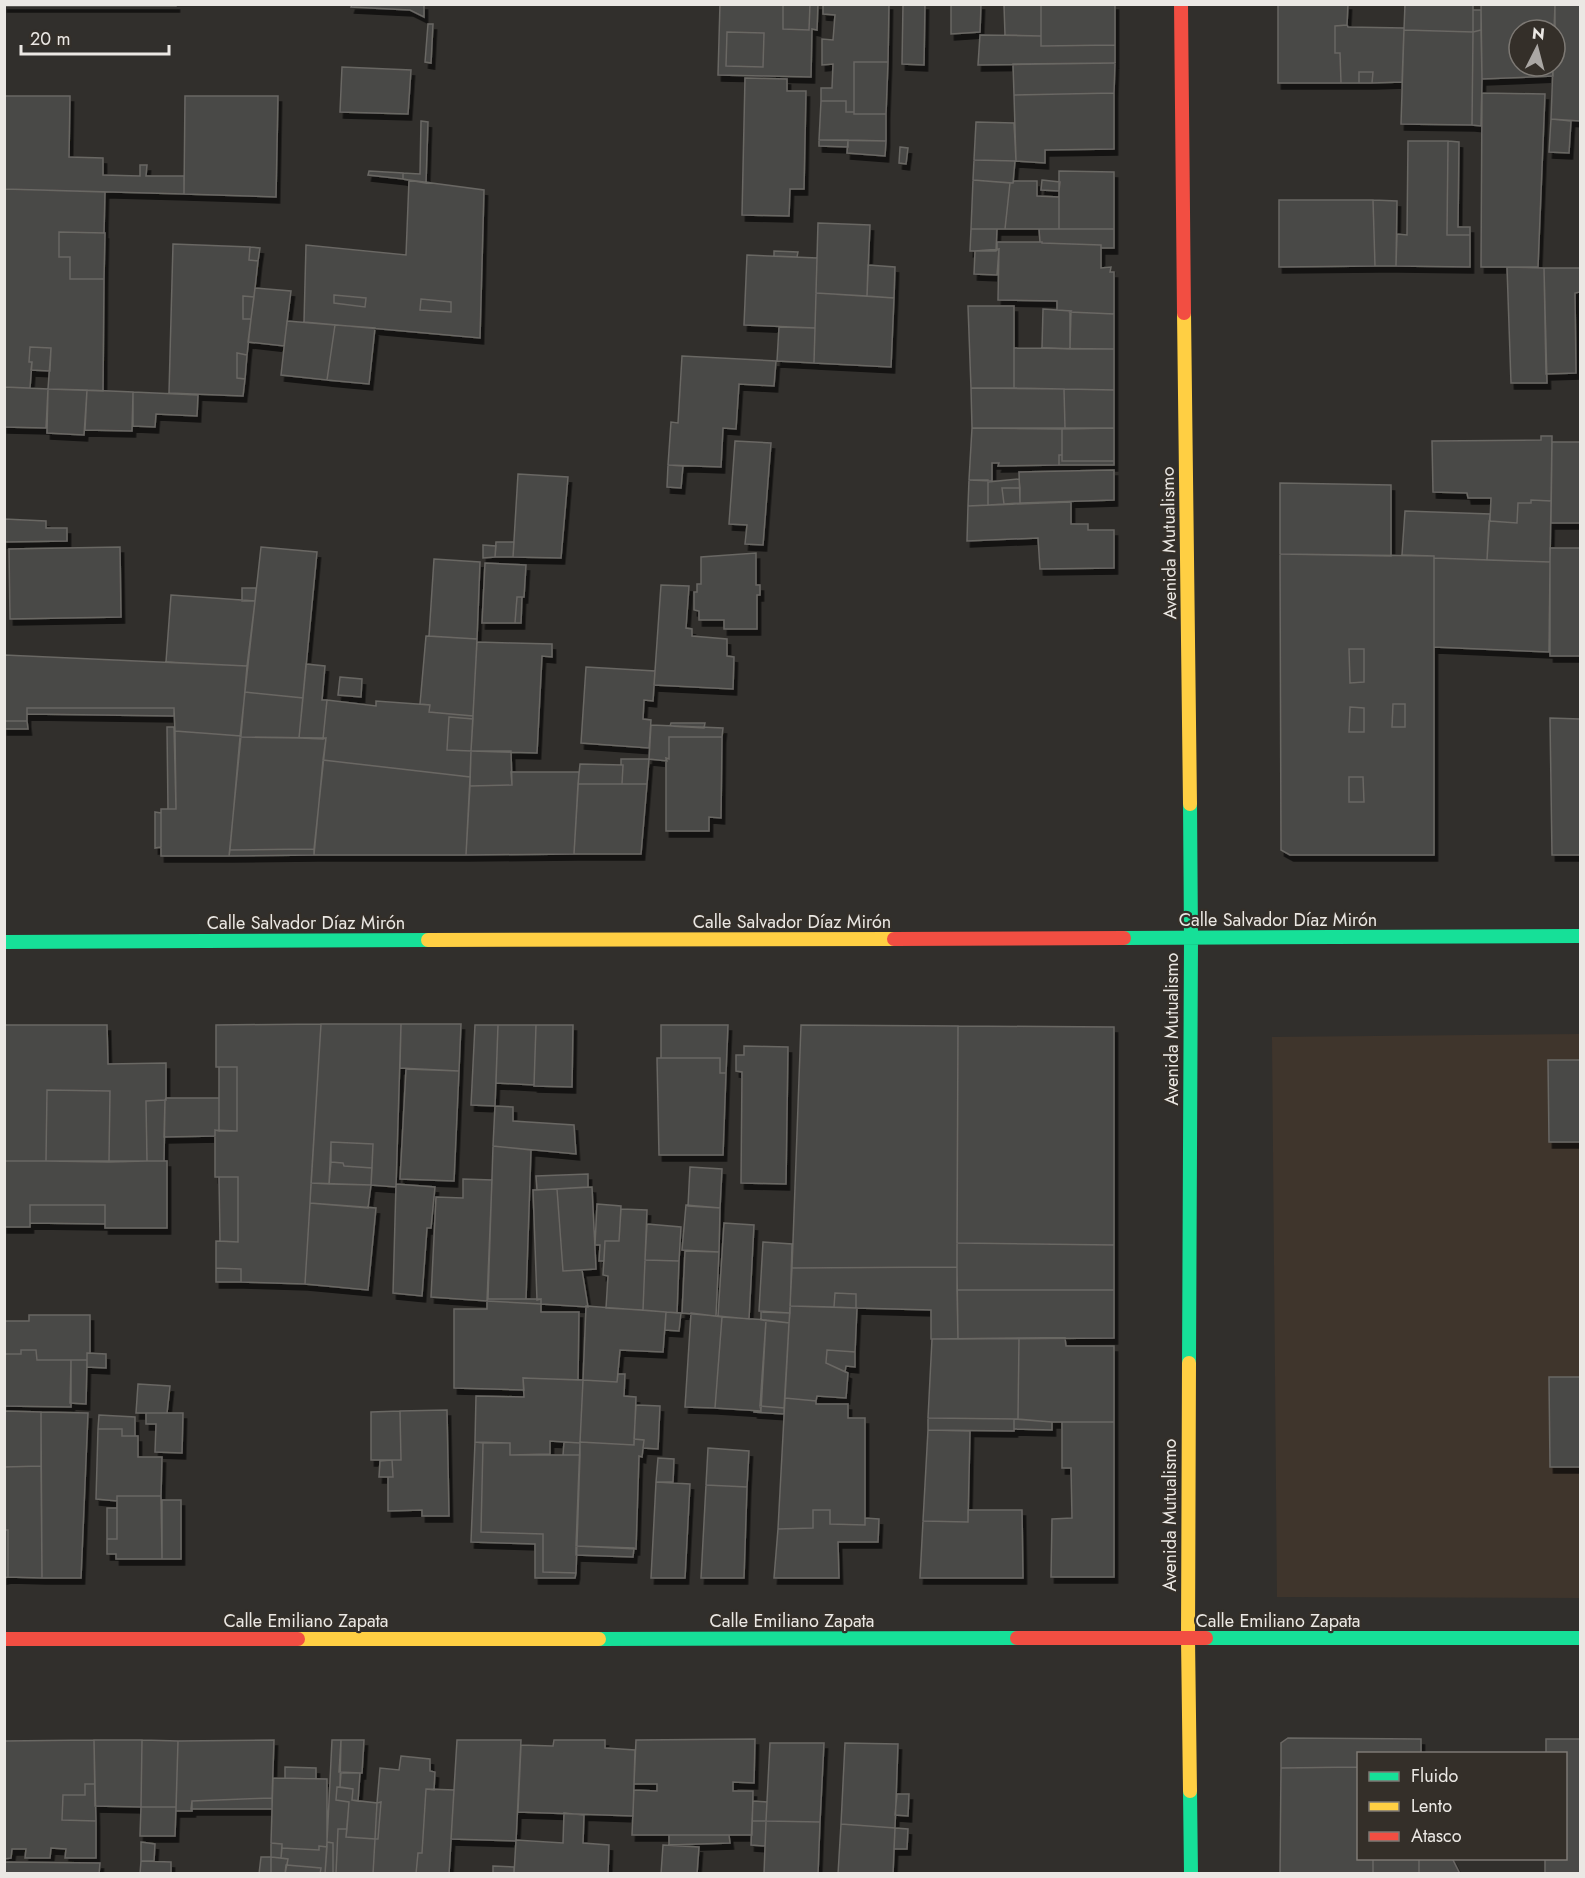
<svg xmlns="http://www.w3.org/2000/svg" width="1585" height="1878" viewBox="0 0 1585 1878" font-family="Jost,sans-serif">
	<style>
		.built { fill: #3f352c }
		.building { fill: #4a4846; stroke: #696764; stroke-width: 1.5; fill-rule: evenodd; filter: url(#shadow) }
		.lines { fill: none; stroke-linecap: round; stroke-linejoin: round }
		.fast { stroke: #16e098; stroke-width: 14 }
		.slow { stroke: #ffcf43; stroke-width: 14 }
		.jam { stroke: #f24e42; stroke-width: 14 }
		.labels { text-anchor: middle; dominant-baseline: central; stroke-width: 4.5; stroke-linejoin: round; paint-order: stroke }
		.street-label { font-size: 18px; fill: #ebe8e4; stroke: #342f29 }
	</style>
	<defs>
		<filter id="shadow"><feDropShadow dx="3.5" dy="6" stdDeviation="0" flood-color="#0009"/></filter>
	</defs>
	<rect width="100%" height="100%" fill="#312f2c"/>
	<path class="built" d="M1580,1034V1598L1277,1597L1272,1037Z"/>
	<path class="building" d="M4,4H61V6H4Z
		M61,4H176V6H61Z
		M352,4H424V17L410,10L351,7Z
		M720,4H783V29L809,30L810,4H818L817,30L812,29L811,77L718,75ZM727,32L764,33L763,67L726,66Z
		M783,4H810L809,30L783,29Z
		M823,4H889L888,62H854V112H846V101H821V88H832L833,64L822,65V39L833,40L835,15L823,14Z
		M903,4H925L924,65L902,64Z
		M951,4H981L980,32L951,34Z
		M1041,4V36L1005,35L1004,5Z
		M1041,4H1115V45L1041,46Z
		M1278,4H1348L1347,25L1335,26V53H1340L1341,83H1278Z
		M1405,4H1473V32L1404,30Z
		M1481,4H1555L1554,30H1519V66H1553V76L1482,79Z
		M1555,4H1580V121L1551,119L1553,66H1555Z
		M1473,10H1481V30L1473,32Z
		M428,24H433L431,63L425,62Z
		M1347,25L1348,27L1404,28L1402,82L1372,83L1373,72H1359V83H1341L1340,53H1335V26Z
		M1404,30L1473,32L1472,125L1401,124Z
		M1481,30L1482,79L1481,126L1472,125L1473,32Z
		M727,32L764,33L763,67L726,66Z
		M980,35L1041,36V46L1115,45V63L978,65Z
		M854,62H888L886,114H854Z
		M1115,63L1114,93L1014,95L1013,64Z
		M342,67L411,70L408,114L340,112Z
		M1359,72H1373L1372,83H1359Z
		M745,78L787,79V91H806L804,189H790L789,216L742,215Z
		M1114,93V149L1045,150V163L1016,161L1014,95Z
		M1482,93L1545,94L1538,267H1481Z
		M4,96H70L69,157L103,158V175L140,176V165H147L146,176H184V194L4,189Z
		M185,96H278L276,197L184,194Z
		M821,101H846V112H854V114H886V141L819,140Z
		M1551,119L1571,121L1569,153L1549,152Z
		M421,121L428,122L426,183L403,179V173L420,174Z
		M976,122L1014,123L1016,161L974,160Z
		M819,140H848V147L819,146Z
		M848,140L886,141L885,156L847,153Z
		M1408,141H1448L1447,235H1470V267L1396,266L1397,234L1407,235Z
		M1448,141L1459,142L1458,227H1470V235H1447Z
		M900,147L908,148L906,164L899,163Z
		M974,160L1015,161L1013,183L973,180Z
		M369,171L403,173V179L368,175Z
		M1059,171L1114,172V229H1059Z
		M409,180L484,190L480,338L304,322L306,245L406,255ZM334,295L366,298L365,307L334,303ZM421,299L451,302V312L420,310Z
		M973,180L1010,183L1005,229H971Z
		M1042,180L1060,182L1059,191L1041,190Z
		M1014,181H1037V196L1059,197V229H1005L1010,183H1013Z
		M4,189L105,192L104,233L59,232V257H70V279H104L103,391L48,389L51,348L30,347L29,362H32L30,388L4,387Z
		M1279,200H1373L1375,266L1279,267Z
		M1373,200L1397,201L1396,266H1375Z
		M818,223L870,225L867,296L816,293Z
		M971,229H997L996,251H970Z
		M1039,229H1114V248H1101V245L1042,243V242H1040Z
		M59,232L105,233L104,279H70V257H59Z
		M997,242H1042V243L1101,245V268L1111,267L1110,272H1114V314L1070,312L1071,311L1057,310V301L998,300L999,249L997,250Z
		M173,244L250,247L249,260L258,261L254,297L243,296V319H251L247,355L237,353V378L245,379L243,396L169,393Z
		M250,247L260,248L258,261L249,260Z
		M999,249L997,275L974,274L975,251Z
		M774,251L798,252L797,257L774,256Z
		M747,255L817,258L815,328L744,325Z
		M868,265L895,267L894,298L867,296Z
		M1507,267L1544,268L1547,383H1511Z
		M1544,268H1580V292L1575,293L1576,373L1546,374Z
		M255,288L291,291L284,346L248,342Z
		M816,293L894,298L891,367L814,363Z
		M334,295L366,298L365,307L334,303Z
		M243,296L254,297L251,319H243Z
		M421,299L451,302V312L420,310Z
		M968,306H1014V388H971Z
		M1043,309L1071,311L1070,349L1042,348Z
		M1070,312L1114,314V349H1070Z
		M287,321L335,325L327,380L281,375Z
		M335,325L375,328L369,384L327,380Z
		M779,327L815,328L814,363L777,361Z
		M30,347L51,348L50,371L31,370L32,362H29Z
		M1014,348L1114,349V390L1014,388Z
		M237,353L247,355L245,379L237,378Z
		M682,356L776,361L774,386L739,384L736,429L723,428L721,467L668,465L671,422L678,423Z
		M4,387L48,389L46,428L4,427Z
		M971,388L1064,389L1065,428H972Z
		M48,389L87,390L84,435L47,433Z
		M1064,389L1114,390V428H1065Z
		M87,390L133,392L132,431L85,430Z
		M133,392L198,395L197,416L156,414L155,427L133,426Z
		M972,428L1062,429V455H1059V465L998,466L999,463H992V481L969,480Z
		M1114,428V461H1062V429Z
		M1541,436H1552L1551,501L1531,500V503H1518L1517,523L1490,521L1491,498H1468L1467,493L1433,492L1432,441L1541,440Z
		M735,441L771,443L763,545L745,544L747,525L729,524Z
		M1552,442H1580V523H1551Z
		M1059,455H1062V461H1114V465H1059Z
		M668,465L683,466L681,488L667,487Z
		M1114,470V500L1020,503L1019,472Z
		M518,474L568,477L561,558L513,557Z
		M1019,479L1020,488H1002L1004,504L988,505V482Z
		M969,480H988V505L968,506Z
		M1280,483L1391,485V556L1280,554Z
		M1002,488H1020V503L1004,504Z
		M1531,500L1551,501L1550,562L1487,560L1489,521L1517,523L1518,503H1531Z
		M1071,502V524H1088V530H1114V568L1040,569L1038,538L967,541L968,506Z
		M1405,511L1490,514L1487,560L1434,558V556L1402,555Z
		M4,519L46,521V528H67V541L4,542Z
		M496,542H514L513,557H495Z
		M483,545L496,546L495,557L483,558Z
		M120,547L121,617L10,619L9,549Z
		M261,547L317,552L303,698L245,692Z
		M1550,548H1580V656H1550Z
		M756,553V585H760V595H757V629H724V620H699V611L694,610V592H697V584H701V557Z
		M1280,554L1434,556V855H1290L1281,850ZM1349,649H1364V682L1350,683ZM1393,704H1405V727H1392ZM1350,707L1364,708V732H1349ZM1349,777H1363L1364,802H1349Z
		M1434,558L1550,562L1549,652L1434,647Z
		M434,559L480,562L477,639L429,636Z
		M485,563L526,565L524,597H517L515,623H482Z
		M661,585L689,586L686,628L692,629V636L727,639V656L734,657L733,689L654,685Z
		M242,588H256L255,601H242Z
		M171,595L255,601L247,666L166,662Z
		M517,597H522L521,623H515Z
		M426,636L477,639L473,716L429,712L430,705L420,704Z
		M477,642L552,644V657L542,656L537,753L471,751Z
		M1349,649H1364V682L1350,683Z
		M4,655L247,666L241,736L175,731L174,708H27V721H4Z
		M306,664L325,666L322,700H327L323,739L299,738Z
		M586,667L655,671L653,701L644,700L643,719L651,720L649,748L581,743Z
		M340,677L362,679L361,697L338,695Z
		M245,692L303,698L299,738L240,737Z
		M327,700L376,706V701L430,705L429,712L473,716V719L449,717L447,750L471,751L470,777L323,760L326,738L323,739Z
		M1393,704H1405V727H1392Z
		M1350,707L1364,708V732H1349Z
		M27,708H174V716L27,714Z
		M449,717L473,719L471,751L447,750Z
		M1550,718L1580,719V855H1552Z
		M4,721H27L28,729H4Z
		M671,723H705L704,728L670,726Z
		M651,725L723,728L722,737H669V759L666,758L667,761L649,759Z
		M167,727H174L176,809H168Z
		M175,731L241,736L229,856H161V809H176Z
		M240,737L326,738L314,849L230,850Z
		M669,737H722L721,818L709,817V831H666V758L669,759Z
		M471,751H511L512,785L470,786Z
		M621,759H649L647,784H622L623,765H621Z
		M323,760L470,777L466,855H314Z
		M580,764L623,765L622,784H578Z
		M511,772H579L574,854L466,855L470,786L512,785Z
		M1349,777H1363L1364,802H1349Z
		M578,784H647L641,854H574Z
		M155,812L161,813V847L155,848Z
		M314,849V855L229,856L230,850Z
		M321,1024L305,1284L241,1282V1269L216,1268V1241L238,1242V1177H215V1130L237,1131V1067H216V1025Z
		M321,1024H401L396,1187L371,1185L373,1144L331,1142L329,1184L311,1183Z
		M401,1024H461L459,1071L400,1068Z
		M4,1025H107L108,1064L166,1063V1100L146,1101L147,1161L109,1162L110,1091L47,1090L46,1161H4Z
		M475,1025H498L495,1106L471,1105Z
		M498,1025H536L534,1085L496,1083Z
		M536,1025H573L572,1087L534,1086Z
		M661,1025H728L726,1073H720V1058H661Z
		M801,1025L958,1026L957,1267L792,1268Z
		M958,1026L1114,1027V1245L957,1243Z
		M744,1046L788,1047L786,1184L741,1183L742,1072L736,1071V1055H744Z
		M657,1058H720V1073H726L723,1155H659Z
		M1548,1060H1580V1142H1549Z
		M219,1067H237V1131H219Z
		M406,1069L459,1071L454,1181L400,1179Z
		M47,1090L110,1091L109,1162L46,1161Z
		M166,1098H219V1131L215,1130V1136L164,1137L165,1100Z
		M165,1100L164,1161H147L146,1101Z
		M495,1106L513,1107V1121L574,1125L576,1154L493,1146Z
		M331,1142L373,1144L372,1168L344,1166L343,1163L331,1162Z
		M493,1146L531,1150L526,1299H488Z
		M4,1161H167V1228H105V1205H30V1227H4Z
		M331,1162L343,1163L344,1166L372,1168L371,1185L329,1184Z
		M690,1167L722,1169L720,1208L688,1206Z
		M588,1174V1187L537,1190L536,1176Z
		M219,1177H238V1242L220,1241Z
		M463,1179L492,1180L487,1301L431,1297L436,1197L463,1198Z
		M311,1183L371,1185L368,1208L310,1203Z
		M396,1184L435,1187L431,1228H427L422,1296L393,1293Z
		M592,1187L596,1269L563,1271L557,1189Z
		M557,1189L563,1271L582,1270L588,1307L541,1304V1299L537,1300L533,1190Z
		M310,1203L376,1208L368,1290L305,1284Z
		M597,1204L621,1206L619,1241H605L604,1261H599L600,1245H595Z
		M30,1205H105V1224L30,1223Z
		M686,1205L720,1208L719,1252L682,1250Z
		M621,1209L647,1210L643,1310L606,1308L608,1276L603,1275L605,1241H619Z
		M724,1223L754,1225L749,1319L718,1316Z
		M647,1224L681,1227L679,1261L645,1260Z
		M763,1242L792,1244L790,1313L759,1311Z
		M957,1243L1114,1245V1290H957Z
		M685,1251L719,1252L716,1316L682,1313Z
		M645,1260L679,1261L677,1313L643,1310Z
		M957,1267L958,1339H931V1310L856,1308V1294L835,1293L834,1307L790,1306L792,1268Z
		M216,1268L241,1269V1282H216Z
		M957,1290H1114V1338L958,1339Z
		M835,1293L856,1294V1308L834,1307Z
		M488,1299H541V1304L487,1301Z
		M487,1301L541,1304V1312H579L578,1380L523,1378L524,1390L454,1388V1309H487Z
		M586,1306L666,1312L663,1352L620,1350L617,1382L583,1380Z
		M790,1306L857,1308L855,1352L827,1350L826,1363L848,1373L846,1398L817,1396L816,1401L785,1398Z
		M666,1312L681,1313L679,1331L665,1330Z
		M761,1312L790,1313L789,1323L761,1320Z
		M691,1313L722,1317L715,1408L685,1407Z
		M29,1315H90V1353H87V1360H37L36,1350H21V1354H4V1321H29Z
		M722,1317L766,1320L761,1411L715,1408Z
		M766,1320L789,1323L784,1408L760,1406Z
		M1019,1338L1018,1419L928,1418L932,1339Z
		M1019,1338H1065L1066,1346H1114V1422H1052L1018,1419Z
		M21,1350H36L37,1360H71V1407L4,1406V1354H21Z
		M827,1350L855,1352V1367L846,1366L845,1372L826,1363Z
		M87,1353L106,1354V1368L87,1367Z
		M71,1360H87L86,1404L70,1403Z
		M618,1374H625L624,1396L636,1397L634,1445L580,1442L583,1380L617,1382Z
		M1549,1377H1580V1467H1550Z
		M523,1378L583,1380L580,1443L550,1441V1454L510,1455V1443L475,1442L476,1396L524,1397Z
		M138,1384L170,1386L167,1413H136Z
		M785,1398L816,1401V1404H848V1418H865V1525L830,1524V1510H813V1528L778,1529Z
		M636,1405L660,1406L658,1449L643,1448L644,1440L634,1439Z
		M760,1406L784,1408V1414L754,1412V1411H761Z
		M447,1410L449,1516H422V1510L388,1511V1477H393L392,1460H401L400,1411Z
		M4,1411L41,1412V1466L4,1467Z
		M400,1411L401,1460H371V1412Z
		M41,1412L88,1413L81,1578H42Z
		M146,1413H183L182,1453L155,1452L156,1424H146Z
		M99,1415L135,1417V1436H122V1429H98Z
		M928,1418L1014,1419V1431L928,1430Z
		M1014,1419L1052,1422V1430L1014,1429Z
		M1062,1422H1114V1577H1051L1052,1519L1072,1518L1071,1468H1062Z
		M98,1429H122V1436H138V1457H162L161,1496H117V1501L96,1499Z
		M928,1430L970,1431L968,1522L923,1521Z
		M634,1439L644,1440L642,1457L639,1456L636,1549L576,1546L580,1442L634,1445Z
		M475,1442L483,1443L481,1532L543,1534V1572L576,1573L575,1578H535V1544L471,1542Z
		M564,1442L580,1443V1455H563Z
		M483,1443H510V1455H580L576,1573L543,1572V1534L481,1532Z
		M708,1448L749,1451L747,1487L706,1485Z
		M658,1458L674,1459L673,1482H656Z
		M392,1460L393,1477H379L380,1461Z
		M41,1466L42,1578L8,1577V1530H4V1467Z
		M656,1482L690,1484L685,1578H651Z
		M706,1485L747,1487L744,1578H701Z
		M117,1496H161L162,1559H116V1554H107V1539H117Z
		M162,1500H181V1559H162Z
		M107,1508H117V1539H107Z
		M813,1510H830V1524L865,1525V1518L879,1519L878,1542H838L839,1578H774L778,1529L813,1528Z
		M968,1510H1022L1023,1578H920L923,1521L968,1522Z
		M4,1530H8V1577L4,1578Z
		M576,1546L634,1548L633,1557L576,1555Z
		M1288,1738L1421,1739V1754H1358V1767L1281,1768V1743Z
		M755,1739L754,1783L733,1782V1791H753L752,1835H632L634,1790L657,1791V1784H634L636,1740Z
		M1546,1739H1580V1874H1545V1858H1566V1754H1546Z
		M94,1740L95,1784H85V1795H63L62,1820L96,1821V1858H65L66,1849L51,1848L50,1858H25L26,1849H12L11,1858L4,1859V1741Z
		M94,1740H142L141,1807L95,1806Z
		M142,1740L178,1741L176,1807H141Z
		M274,1740L272,1798L192,1801V1811H176L178,1741Z
		M332,1740H341L340,1787H337L336,1800L349,1802L347,1829H338L336,1874H333V1843L327,1842Z
		M341,1740H364L362,1773L339,1772Z
		M457,1740H521L516,1841L451,1839Z
		M554,1740H605V1748L635,1750L633,1816L518,1812L521,1745L553,1746Z
		M770,1743H824L820,1822L766,1821Z
		M845,1743L898,1744L895,1828L841,1824Z
		M401,1756L430,1759V1771L435,1772L434,1790L426,1789L422,1853H418L416,1874H373L375,1839H378L381,1802L377,1803L380,1768L399,1770Z
		M285,1767L316,1768V1779L285,1778Z
		M1358,1767V1858H1373V1874H1280L1281,1768Z
		M341,1773H360L358,1801L352,1800L353,1789L340,1787Z
		M273,1778L327,1779V1847L319,1846V1850L282,1848V1844L271,1843Z
		M85,1784H95L96,1821L62,1820L63,1795H85Z
		M337,1787L353,1789L352,1800L377,1803L375,1839L346,1837L349,1802L336,1800Z
		M426,1789L454,1790L449,1874H416L418,1853H422Z
		M897,1794H909L908,1816L895,1815Z
		M272,1798V1809H191L192,1801Z
		M753,1801L767,1802L766,1821H752Z
		M381,1802L378,1839H375L377,1803Z
		M141,1807H176L175,1836H140Z
		M564,1813L584,1815L583,1843L609,1845L608,1874H514L516,1840L563,1843Z
		M752,1821H766L765,1846L751,1845Z
		M766,1821L820,1822L818,1874H764Z
		M841,1824L895,1828L893,1874H838Z
		M895,1828L908,1829L907,1849H894Z
		M338,1829H347L346,1837L375,1839L373,1874H336Z
		M669,1835H729L730,1843L669,1845Z
		M141,1842L155,1844L154,1861H141Z
		M327,1842L333,1843V1874H325Z
		M271,1843L282,1844L281,1858L271,1857Z
		M663,1845L699,1847L697,1874H661Z
		M319,1846L327,1847L325,1874H320L321,1868L287,1865L288,1859L281,1858L282,1848L319,1850Z
		M261,1857H271V1874H259Z
		M271,1857L288,1859L285,1874H271Z
		M1373,1858H1419V1874H1373Z
		M1419,1858H1452L1460,1874H1419Z
		M141,1861L171,1862V1874H140Z
		M4,1862L100,1863L99,1874H4Z
		M286,1865L321,1868L320,1874H285Z
		M493,1866L514,1867V1874H493Z"/>
	<g class="lines">
		<path class="fast" d="M1124,938L1580,936
			M4,942L428,940
			M1189,1363L1191,938L1190,804
			M1206,1638H1580
			M599,1639L1017,1638
			M1190,1791L1191,1874"/>
		<path class="slow" d="M1184,313L1190,804
			M428,940L894,939
			M1189,1363L1188,1639L1190,1791
			M298,1639H599"/>
		<path class="jam" d="M1181,4L1184,313
			M894,939L1124,938
			M1017,1638H1206
			M4,1639H298"/>
	</g>
	<g class="labels">
		<g class="street-label">
			<text transform="translate(1169 543) rotate(-91)">Avenida Mutualismo</text>
			<text x="1278" y="920">Calle Salvador Díaz Mirón</text>
			<text x="792" y="922">Calle Salvador Díaz Mirón</text>
			<text x="306" y="923">Calle Salvador Díaz Mirón</text>
			<text transform="translate(1172 1029) rotate(-90)">Avenida Mutualismo</text>
			<text transform="translate(1170 1515) rotate(-90)">Avenida Mutualismo</text>
			<text x="306" y="1621">Calle Emiliano Zapata</text>
			<text x="792" y="1621">Calle Emiliano Zapata</text>
			<text x="1278" y="1621">Calle Emiliano Zapata</text>
		</g>
	</g>
	<rect width="1585" height="1878" fill="none" stroke="#ebe8e4" stroke-width="12"/>
	<rect x="1357" y="1752" width="210" height="108" fill="#342f29" stroke="#7d7974" stroke-width="1.5"/>
	<rect x="1369" y="1772" width="30" height="9" fill="#16e098" stroke="#7d7974" stroke-width="1.5"/>
	<text x="1411" y="1782" font-size="18" fill="#ebe8e4">Fluido</text>
	<rect x="1369" y="1802" width="30" height="9" fill="#ffcf43" stroke="#7d7974" stroke-width="1.5"/>
	<text x="1411" y="1812" font-size="18" fill="#ebe8e4">Lento</text>
	<rect x="1369" y="1832" width="30" height="9" fill="#f24e42" stroke="#7d7974" stroke-width="1.5"/>
	<text x="1411" y="1842" font-size="18" fill="#ebe8e4">Atasco</text>
	<g transform="translate(1537 48) rotate(6)"><circle r="28" fill="#342f29" stroke="#7d7974" stroke-width="1.5"/>
	<path d="M0-4.5L10 22L0 15L-10 22Z" fill="#aaa7a4"/>
	<text y="-9" font-size="16" font-weight="bold" text-anchor="middle" fill="#ebe8e4">N</text>
	</g>
	<path d="M21 45v9h148v-9" fill="none" stroke="#ebe8e4" stroke-width="3"/>
	<text x="30" y="45" font-size="18" fill="#ebe8e4" stroke="#342f29" stroke-width="4.5" paint-order="stroke">20 m</text>
</svg>
